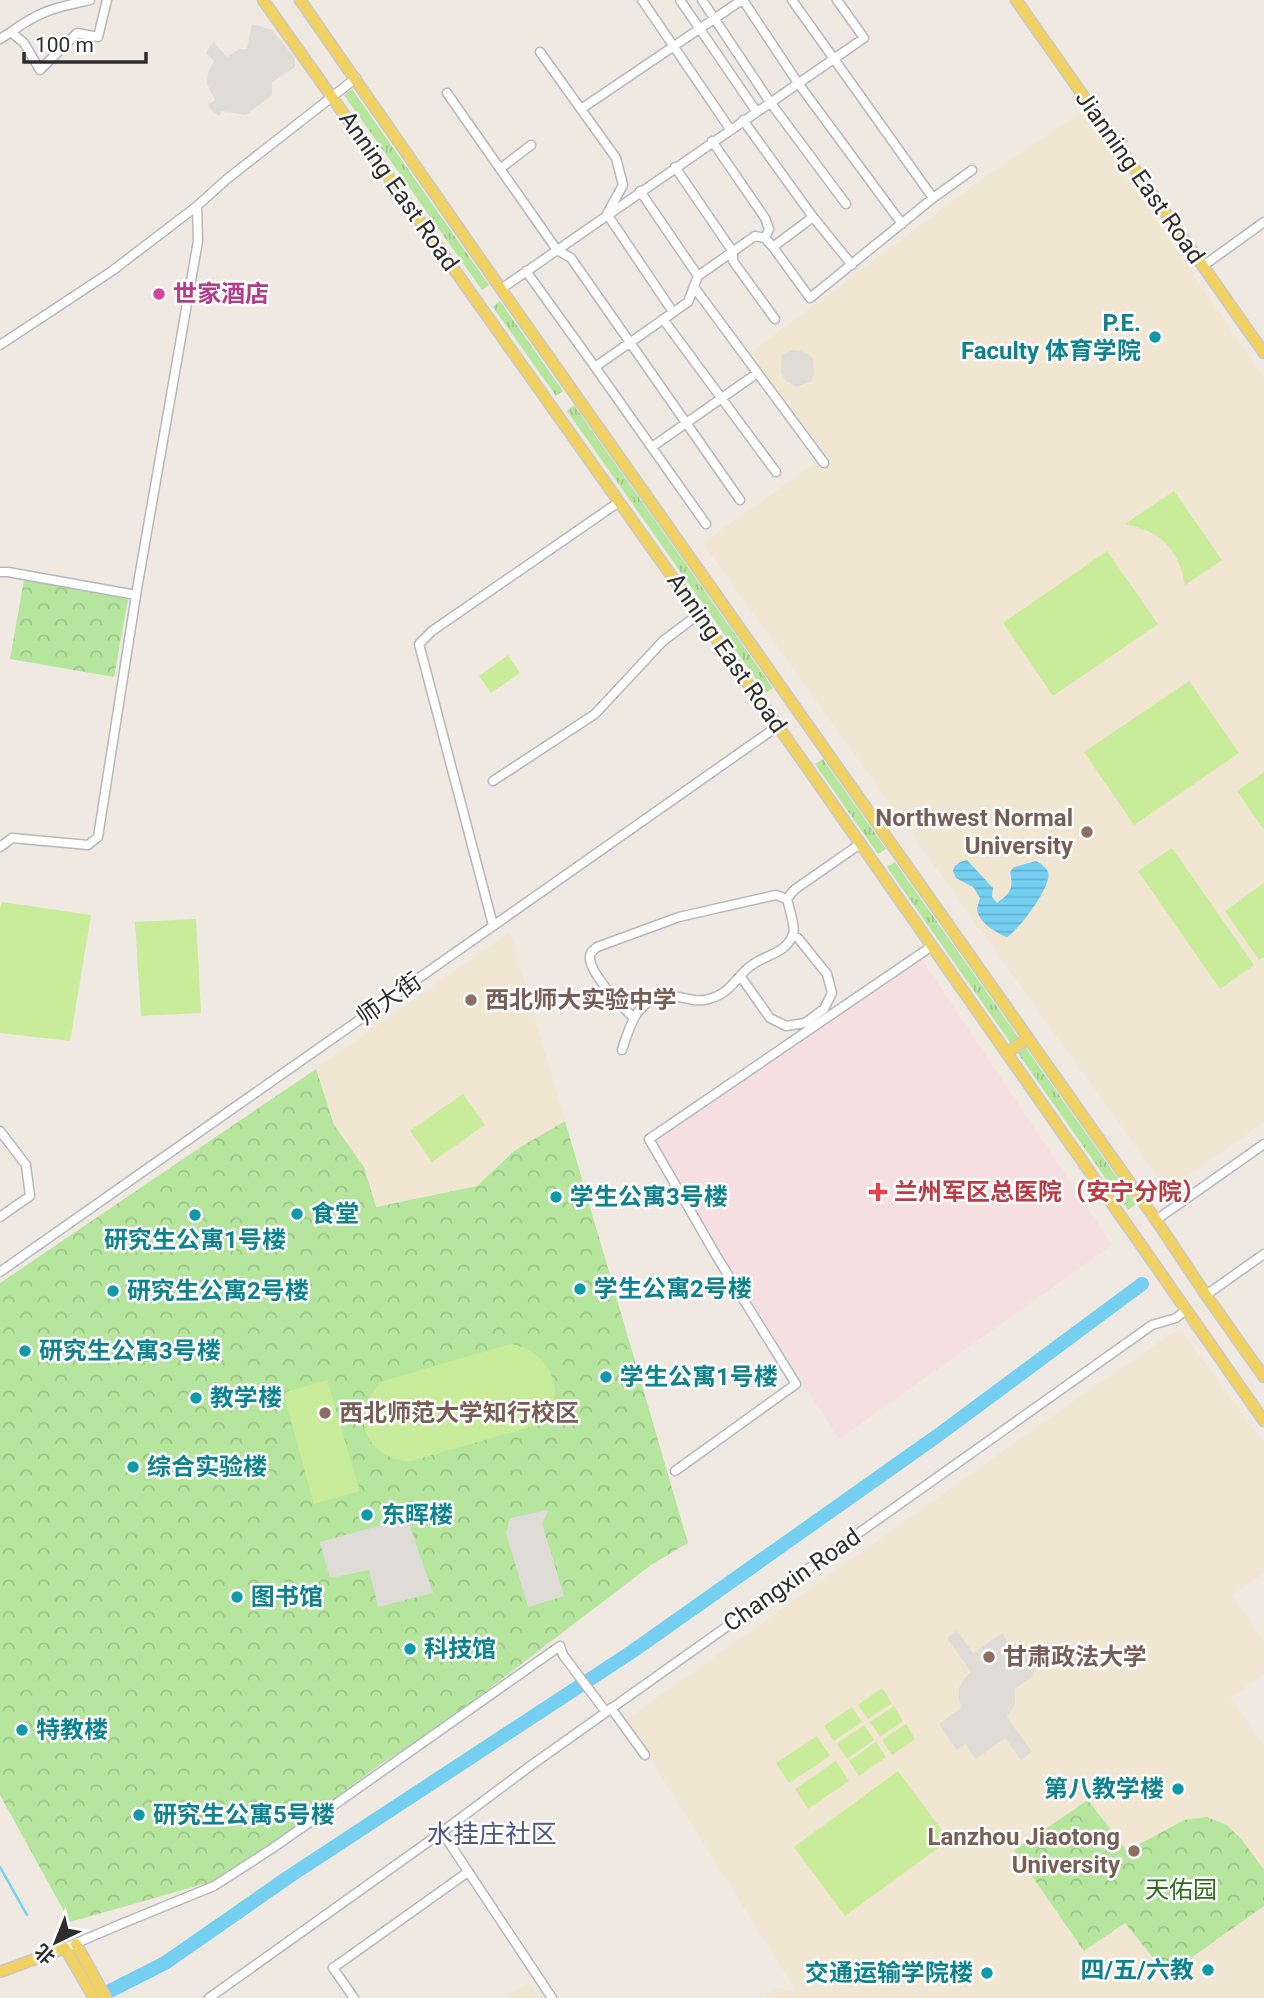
<svg xmlns="http://www.w3.org/2000/svg" width="1264" height="1998" viewBox="0 0 1264 1998" font-family="Roboto,'Noto Sans SC',sans-serif">
	<style>
		.education { fill: #f0e6d1 }
		.medical { fill: #f5dfe0 }
		.grass { fill: url(#grass-tufts) }
		.forest { fill: url(#forest-crowns) }
		.pitch { fill: #c9ec9a }
		.plaza { fill: #dfdcd8 }
		.water { fill: url(#water-rules) }
		.lines { fill: none; stroke-linecap: round; stroke-linejoin: round }
		.stream { stroke: #75cff0; stroke-width: 2.5 }
		.river { stroke: #75cff0; stroke-width: 14 }
		.minor-casing { stroke: #b4b7c1; stroke-width: 11 }
		.major-casing { stroke: #c9c9c9; stroke-width: 13 }
		.minor { stroke: #fff; stroke-width: 8 }
		.major { stroke: #f2d163; stroke-width: 10 }
		.hotel-dot { fill: #d1479c; stroke: #fff; stroke-width: 2.5 }
		.culture-dot { fill: #0f9aa8; stroke: #fff; stroke-width: 2.5 }
		.education-dot { fill: #8d6e63; stroke: #fff; stroke-width: 2.5 }
		.health-dot { fill: #e0444e; stroke: #fff; stroke-width: 2.5 }
		.labels { text-anchor: middle; dominant-baseline: central; stroke-width: 5; stroke-linejoin: round; paint-order: stroke }
		.street-label { font-size: 24px; fill: #2e2e2e; stroke: #fff }
		.hotel-label { font-size: 24px; font-weight: bold; fill: #b23c85; stroke: #fff; text-anchor: start }
		.culture-label { font-size: 24px; font-weight: bold; fill: #0d838f; stroke: #fff; text-anchor: start }
		.education-label { font-size: 24px; font-weight: bold; fill: #785e54; stroke: #fff; text-anchor: start }
		.health-label { font-size: 24px; font-weight: bold; fill: #be3a42; stroke: #fff; text-anchor: start }
		.park-label { font-size: 24px; fill: #2c6e1b; stroke: #fff }
		.neighbourhood-label { font-size: 26px; fill: #4d5680; stroke: #fff }
	</style>
	<defs>
		<pattern id="grass-tufts" width="24" height="20" patternUnits="userSpaceOnUse" patternTransform="scale(1.75)"><rect width="24" height="20" fill="#b6e59e"/><path d="M3 7l-1-3M5 7V3M7 7l1-3M15 17l-1-3M17 17v-4M19 17l1-3" fill="none" stroke="#9dc588"/></pattern>
		<pattern id="forest-crowns" width="20" height="18" patternUnits="userSpaceOnUse" patternTransform="scale(1.75)"><rect width="20" height="18" fill="#b6e59e"/><path d="M2 6a3 3 0 1 1 6 0M12 15a3 3 0 1 1 6 0" fill="none" stroke="#9dc588"/></pattern>
		<pattern id="water-rules" width="6" height="5" patternUnits="userSpaceOnUse" patternTransform="scale(1.75)"><rect width="6" height="5" fill="#75cff0"/><path d="M0 2.5h6" fill="none" stroke="#66b2ce"/></pattern>
	</defs>
	<rect width="100%" height="100%" fill="#efe9e1"/>
	<path class="education" d="M1082,112L1264,378V1122L1167,1190L703,543L824,457L748,355L977,183Z
		M510,932L565,1121L514,1151L477,1186L376,1207L364,1167L334,1125L316,1069Z
		M1174,1332H1182L1264,1443V1573L1232,1595L1264,1641V1674L1230,1698L1264,1745V1998H764L778,1988L797,1992L626,1720L1061,1410Z
		M529,1982L540,1998H505Z"/>
	<path class="medical" d="M919,955L1112,1245L839,1439L646,1139Z"/>
	<path class="grass" d="M352,89L489,285L482,290L344,95Z
		M500,301L563,391L556,396L493,307Z
		M574,405L773,688L766,693L567,411Z
		M823,759L886,849L878,854L815,764Z
		M895,862L1136,1204L1128,1210L887,867Z"/>
	<path class="forest" d="M24,580L128,599L114,677L10,659Z
		M316,1069L334,1125L364,1167L376,1207L477,1186L514,1151L565,1121L688,1543L651,1565L430,1734L381,1764L300,1824L211,1882L70,1922L0,1795V1283Z
		M1088,1800L1127,1851L1184,1820L1207,1817L1227,1825L1242,1840L1264,1870V1906L1167,1975L1125,1923L1084,1951L1014,1850Z"/>
	<path class="pitch" d="M1174,491L1222,560L1185,585C1178,548 1162,532 1125,524Z
		M1107,551L1158,624L1053,696L1003,623Z
		M508,655L520,673L491,693L479,676Z
		M1189,681L1239,753L1134,825L1084,752Z
		M1264,772V830L1237,791Z
		M1172,848L1254,965L1220,989L1138,871Z
		M1264,883V957L1259,960L1225,911Z
		M2,902L91,915L70,1041L0,1033V909Z
		M196,919L201,1013L141,1016L135,922Z
		M463,1094L485,1125L432,1162L410,1131Z
		M510,1344C534,1346 560,1372 554,1399C552,1409 541,1418 534,1426L408,1462C362,1455 349,1412 383,1381Z
		M327,1380L360,1491L314,1504L284,1396L286,1392Z
		M882,1688L892,1703L868,1719L858,1705Z
		M894,1706L903,1721L880,1737L870,1722Z
		M852,1707L862,1722L834,1741L824,1726Z
		M906,1724L915,1739L892,1755L882,1740Z
		M864,1725L874,1740L847,1759L837,1744Z
		M817,1736L830,1756L789,1783L776,1763Z
		M876,1742L886,1757L859,1776L849,1761Z
		M836,1761L849,1781L808,1809L795,1789Z
		M898,1771L949,1840L845,1916L794,1847Z"/>
	<path class="plaza" d="M252,24L272,30L295,58V67L272,82V95L246,115L221,111L220,116L213,112L208,105L215,100L207,84L208,73L214,61L206,53L209,47L214,42L227,57L239,49H247Z
		M793,350L800,351L809,355L813,359L814,372L812,381L796,387L786,381L781,373L782,355Z
		M549,1510L542,1523L564,1596L528,1607L506,1533L510,1518Z
		M407,1518L433,1593L378,1607L369,1570L330,1578L320,1542Z
		M957,1631L973,1653L1002,1633L1011,1646L1021,1640L1040,1668L1032,1673L1033,1676L1015,1689V1704L1007,1717L1032,1752L1021,1760L1005,1738L976,1759L965,1744L957,1750L939,1724L961,1708L959,1699V1688L965,1678L971,1672L947,1638Z"/>
	<path class="water" d="M967,860L993,888L992,897L997,903C1010,893 1014,889 1010,872L1014,867L1036,861C1040,863 1046,867 1048,872C1053,885 1019,930 1007,937C996,933 978,922 977,909C977,909 980,898 980,898L973,887L956,878L953,871C955,864 959,862 967,860Z"/>
	<g class="lines">
		<path class="stream" d="M0,1867L27,1915"/>
		<path class="river" d="M96,1998L165,1963L290,1876L633,1651L937,1436L1142,1284"/>
		<defs>
			<path id="minor" d="M642,0L730,129
				M680,0L756,111
				M702,0L770,102L846,204
				M743,0L798,83L902,224
				M792,0L933,198
				M11,32C41,10 55,8 90,0
				M0,39L11,32L24,43L40,70L77,33L98,37L107,0
				M540,52L616,158L623,185L607,214L673,312
				M447,93L557,250L571,258L740,500
				M581,109L742,0
				M743,120L813,217L773,247
				M712,141L765,218L769,229L765,238
				M675,167L733,252V261L775,319
				M500,169L531,145
				M640,191L698,276
				M813,217L852,265
				M1203,266L1264,222
				M526,271L595,367L688,302L698,276L755,236L765,238L773,247L810,298L933,198L972,170
				M694,287L824,463
				M501,289L864,38L837,0
				M663,319L776,472
				M0,345L112,271L197,206L227,179L356,78
				M595,367L706,524
				M652,447L756,374
				M0,572H8L136,595
				M493,781L595,714L663,641L699,614
				M0,847L12,838L88,845L98,837L137,589L198,241L197,206
				M493,925L419,644L432,631L619,502
				M741,977L770,1018L786,1026L805,1023L824,1009L832,993L827,974L798,938L792,936
				M633,1017C622,1007 588,972 590,956C590,952 594,950 597,947L679,917L776,895L787,899
				M622,1050C630,1024 639,994 672,996C685,997 695,1003 709,999C734,992 737,973 755,963C769,954 785,953 793,935C796,928 789,908 787,899L794,890L860,844
				M0,1131L26,1165L30,1196L0,1217
				M1156,1220L1264,1144
				M0,1272L778,726
				M1206,1295L1264,1254
				M675,1471L796,1384L717,1257L649,1139L932,946
				M611,1708L645,1755
				M442,1832L552,1998
				M65,1948L121,1924L214,1886L273,1848L560,1646L563,1655L606,1712
				M209,1998L442,1832L533,1764L1152,1325L1176,1318L1186,1310
				M354,1998L333,1968L468,1872"/>
			<path id="major" d="M263,0L778,726L1264,1421
				M300,0L501,289L1156,1220L1206,1295L1264,1377
				M1016,0L1264,353
				M1007,1053L1028,1038
				M76,1944L106,1998
				M0,1972L65,1948L94,1998"/>
		</defs>
		<use href="#minor" class="minor-casing"/>
		<use href="#major" class="major-casing"/>
		<use href="#minor" class="minor"/>
		<use href="#major" class="major"/>
	</g>
	<circle class="hotel-dot" cx="159" cy="294" r="7"/>
	<g class="culture-dot">
		<circle cx="1155" cy="337" r="7"/>
		<circle cx="556" cy="1197" r="7"/>
		<circle cx="297" cy="1214" r="7"/>
		<circle cx="195" cy="1215" r="7"/>
		<circle cx="580" cy="1289" r="7"/>
		<circle cx="113" cy="1291" r="7"/>
		<circle cx="25" cy="1351" r="7"/>
		<circle cx="606" cy="1377" r="7"/>
		<circle cx="196" cy="1398" r="7"/>
		<circle cx="133" cy="1467" r="7"/>
		<circle cx="367" cy="1515" r="7"/>
		<circle cx="237" cy="1597" r="7"/>
		<circle cx="410" cy="1649" r="7"/>
		<circle cx="22" cy="1730" r="7"/>
		<circle cx="1178" cy="1789" r="7"/>
		<circle cx="139" cy="1815" r="7"/>
		<circle cx="1208" cy="1970" r="7"/>
		<circle cx="987" cy="1973" r="7"/>
	</g>
	<g class="education-dot">
		<circle cx="1087" cy="832" r="7"/>
		<circle cx="471" cy="1000" r="7"/>
		<circle cx="325" cy="1413" r="7"/>
		<circle cx="989" cy="1657" r="7"/>
		<circle cx="1134" cy="1851" r="7"/>
	</g>
	<path class="health-dot" d="M874.5 1181.5h7v7h7v7h-7v7h-7v-7h-7v-7h7z"/>
	<g class="labels">
		<g class="street-label">
			<text transform="translate(1140 177) rotate(55)">Jianning East Road</text>
			<text transform="translate(399 191) rotate(55)">Anning East Road</text>
			<text transform="translate(727 653) rotate(55)">Anning East Road</text>
			<text transform="translate(389 999) rotate(-35)">师大街</text>
			<text transform="translate(792 1580) rotate(-35)">Changxin Road</text>
		</g>
		<g class="hotel-label">
			<text x="173" y="294">世家酒店</text>
		</g>
		<g class="culture-label">
			<text x="1141" y="323" text-anchor="end">P.E.<tspan x="1141" dy="28">Faculty 体育学院</tspan></text>
			<text x="570" y="1197">学生公寓3号楼</text>
			<text x="311" y="1214">食堂</text>
			<text x="195" y="1240" text-anchor="middle">研究生公寓1号楼</text>
			<text x="594" y="1289">学生公寓2号楼</text>
			<text x="127" y="1291">研究生公寓2号楼</text>
			<text x="39" y="1351">研究生公寓3号楼</text>
			<text x="620" y="1377">学生公寓1号楼</text>
			<text x="210" y="1398">教学楼</text>
			<text x="147" y="1467">综合实验楼</text>
			<text x="381" y="1515">东晖楼</text>
			<text x="251" y="1597">图书馆</text>
			<text x="424" y="1649">科技馆</text>
			<text x="36" y="1730">特教楼</text>
			<text x="1164" y="1789" text-anchor="end">第八教学楼</text>
			<text x="153" y="1815">研究生公寓5号楼</text>
			<text x="1194" y="1970" text-anchor="end">四/五/六教</text>
			<text x="973" y="1973" text-anchor="end">交通运输学院楼</text>
		</g>
		<g class="education-label">
			<text x="1073" y="818" text-anchor="end">Northwest Normal<tspan x="1073" dy="28">University</tspan></text>
			<text x="485" y="1000">西北师大实验中学</text>
			<text x="339" y="1413">西北师范大学知行校区</text>
			<text x="1003" y="1657">甘肃政法大学</text>
			<text x="1120" y="1837" text-anchor="end">Lanzhou Jiaotong<tspan x="1120" dy="28">University</tspan></text>
		</g>
		<g class="health-label">
			<text x="894" y="1192">兰州军区总医院（安宁分院）</text>
		</g>
		<g class="park-label">
			<text x="1181" y="1890">天佑园</text>
		</g>
		<g class="neighbourhood-label">
			<text x="492" y="1834">水挂庄社区</text>
		</g>
	</g>
	<g transform="translate(56 1942) rotate(223)" stroke="#ffffff" stroke-width="5" paint-order="stroke">
	<path d="M0-5L12 26L0 18L-12 26Z" fill="#2e2e2e"/>
	<text y="-10" font-size="19" font-weight="bold" text-anchor="middle" fill="#2e2e2e">北</text>
	</g>
	<path d="M24 52v10h122v-10" fill="none" stroke="#2e2e2e" stroke-width="3.5"/>
	<text x="35" y="52" font-size="21" fill="#2e2e2e" stroke="#ffffff" stroke-width="5" paint-order="stroke">100 m</text>
</svg>
